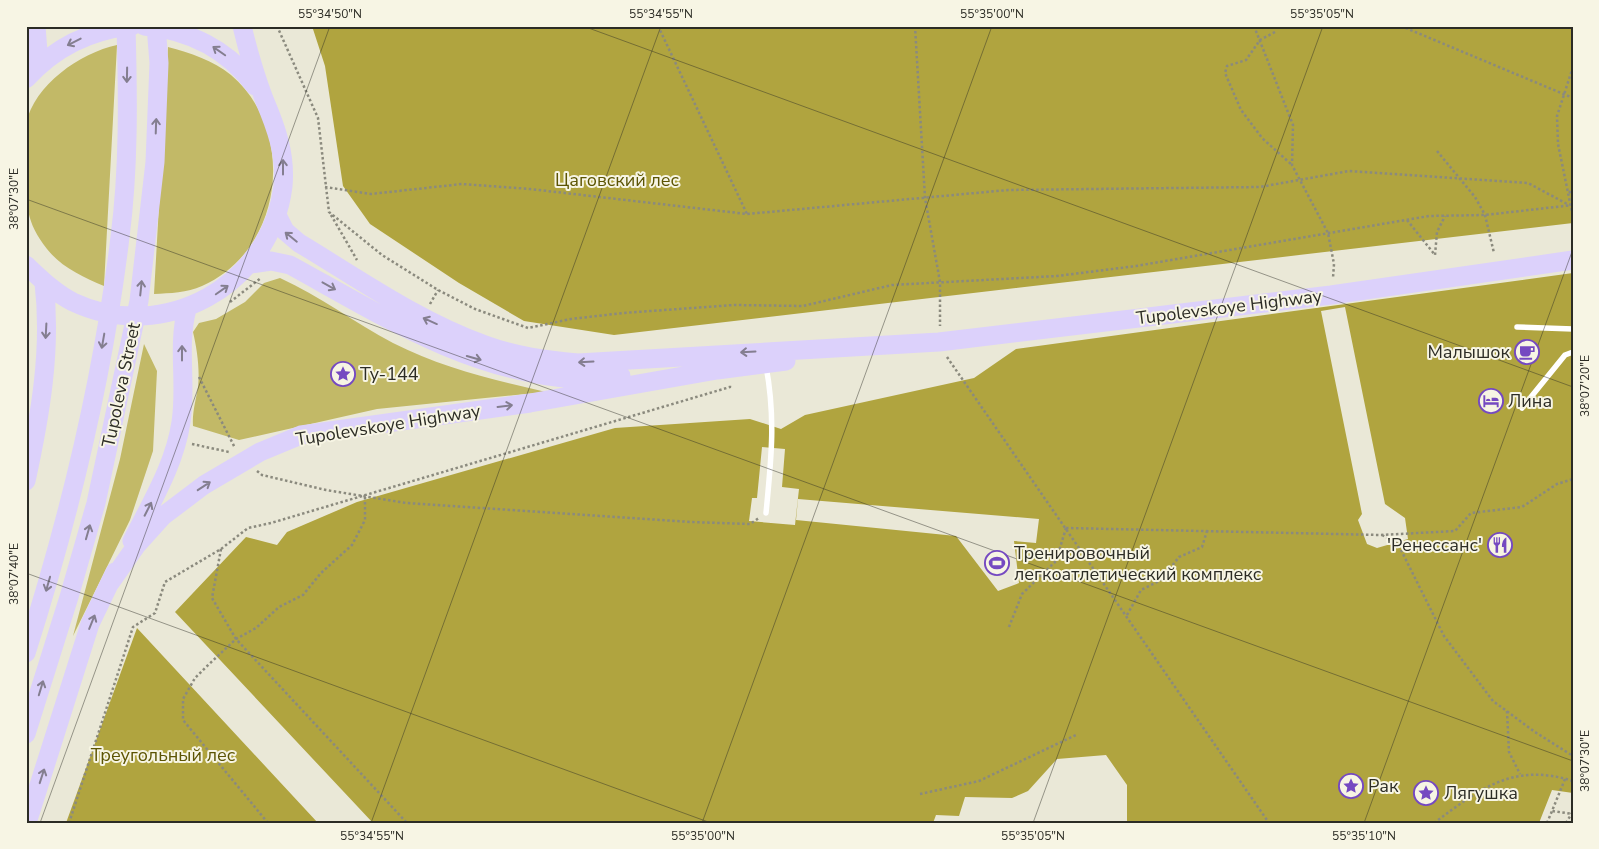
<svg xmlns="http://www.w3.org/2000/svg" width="1599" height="849" viewBox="0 0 1599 849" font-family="'Nunito Sans',sans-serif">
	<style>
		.green { fill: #c2b967 }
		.forest { fill: #b0a43f; fill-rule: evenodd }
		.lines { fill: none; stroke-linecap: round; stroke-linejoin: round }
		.path { stroke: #8b8a7e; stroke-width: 2.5; stroke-dasharray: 2.5 2.5; stroke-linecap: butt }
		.lane { stroke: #fff; stroke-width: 5.5 }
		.primary { stroke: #dcd1fb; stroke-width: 19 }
		.oneway { stroke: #847e90 }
		.ticks { fill: none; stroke: #2c2c25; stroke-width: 1; stroke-opacity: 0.45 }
		.labels { text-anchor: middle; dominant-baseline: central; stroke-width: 4; stroke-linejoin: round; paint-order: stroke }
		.park-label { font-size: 18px; fill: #5c5403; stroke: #f7f5e4 }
		.street-label { font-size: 18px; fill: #2c2c25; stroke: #f7f5e4 }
		.poi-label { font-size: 18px; fill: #2c2c25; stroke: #f7f5e4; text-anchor: start }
		.neatline { fill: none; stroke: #2c2c25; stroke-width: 2 }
		.ticks-label { font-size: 12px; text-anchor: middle; fill: #2c2c25 }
	</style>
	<rect width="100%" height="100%" fill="#eae8d7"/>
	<path class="green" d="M117,45L104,286C83,277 61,267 47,249C26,222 26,205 26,174C26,158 23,139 26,124C34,85 80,53 117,45Z
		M168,47C190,53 213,60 231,75C297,131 284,250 202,286C187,293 170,293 154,294Z
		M280,278C320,296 355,323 393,343C442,368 494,380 546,392L377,409L239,440L193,426C192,412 196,400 198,387C200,369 197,349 193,332L199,323L216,319L245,302L264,283Z
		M144,344L157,371L153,451L130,520L73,636L120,459Z"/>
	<path class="forest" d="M312,26H1573V223L614,335L524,321L459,283L370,224L343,186L325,66Z
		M1573,273V793L1552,790L1539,823H1127V785L1106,755L1057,759L1028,791L1012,798L965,797L959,816L936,815L933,823H373L175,612L246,537L277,545L287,532L357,502L615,428L750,419L781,429L805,415L974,378L1016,349ZM1345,307L1385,504L1405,518L1408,539L1377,548L1367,544L1358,520L1362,514L1321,311ZM762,447L785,449L782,487L799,489L795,525L749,521L752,498H757ZM798,499L1039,519L1036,543L1014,541L1019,583L998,591L956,536L796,520Z
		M137,628L318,823H66Z"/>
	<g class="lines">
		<path class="path" d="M277,26L318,118L329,212L382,255L438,290L475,309L528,328L571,319L623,313L734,305L803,306L892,285L1057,276L1136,266L1429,216L1485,215L1573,205
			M658,26L747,214
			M915,26L925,198L940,282V326
			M1254,26L1293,125L1292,165L1328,233L1334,264L1333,278
			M1401,26L1573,98
			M1275,32L1260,40L1246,60L1227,66L1225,73L1241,110L1262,138L1292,165
			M1573,67L1557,116L1558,144L1573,217
			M1437,151L1475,197L1485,215L1494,253
			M325,187L371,194L462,184L530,189L747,214L1008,190L1260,187L1349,171L1528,183L1569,205
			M1569,193L1573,189
			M331,215L357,260
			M1407,220L1435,255L1437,232L1445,216
			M230,302L261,278
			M430,304L438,290
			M947,357L1269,823
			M199,377L235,448
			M192,444L229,452
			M257,471L262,475L326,490L406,503L691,522L750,524L759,518
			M1066,528L1381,535L1455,531L1471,513L1522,507L1557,484L1573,479
			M1382,535L1398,544L1444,636L1493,701L1535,732L1573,756
			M221,549L212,598L236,639L407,823
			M1127,615L1141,590L1161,580L1179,557L1202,547L1207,531
			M1009,627L1022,594L1056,561L1066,528
			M1507,711L1509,752L1520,774
			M1565,779L1552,811L1573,814
			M920,794L979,781L1078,734
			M69,823L133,627L155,613L165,582L221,549L248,528L271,523L730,387V385
			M268,823L183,720V699L195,678L206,667L236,639L256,628L279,607L303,595L321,573L352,545L365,520V495
			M1434,823C1480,789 1513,762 1573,781
			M1547,823L1552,811
			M1566,823L1572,813"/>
		<path class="lane" d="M1517,327L1573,329
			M766,366C776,419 771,461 766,513
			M1522,408L1565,355L1573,352"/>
		<path class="primary" d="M36,26L39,65
			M144,26C189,30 228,50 255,86
			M26,79C54,48 90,30 132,26
			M277,215L285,231L299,243C359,279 418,321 485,345C515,356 546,360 578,363L939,342L1331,295L1573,260
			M251,264L271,261L290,265C381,315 469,372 575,379C590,380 606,377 621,376
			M26,265C41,279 55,293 73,302C164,345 271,285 283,186C286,154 276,127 264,99C255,75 248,51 242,26
			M26,481C40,417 52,349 44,283
			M132,541C151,503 175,464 181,422C187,384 177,346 187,309
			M110,583L136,546L163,516L204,485L260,452L301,435L530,403L717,370L786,361
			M26,653C69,518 103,379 120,237C129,168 128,96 126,26
			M26,734L69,597L96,503L139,301L155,162L159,63L156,26
			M27,823L90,624L115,572"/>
	</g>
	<defs><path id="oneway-shaft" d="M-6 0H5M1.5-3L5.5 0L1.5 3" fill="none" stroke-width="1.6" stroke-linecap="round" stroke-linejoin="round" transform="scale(1.25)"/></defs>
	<g class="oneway">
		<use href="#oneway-shaft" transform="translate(74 42) rotate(153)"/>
		<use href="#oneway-shaft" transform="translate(219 51) rotate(-145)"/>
		<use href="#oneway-shaft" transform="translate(127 75) rotate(91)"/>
		<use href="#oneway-shaft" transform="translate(156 126) rotate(-88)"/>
		<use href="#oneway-shaft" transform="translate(283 167) rotate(-90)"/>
		<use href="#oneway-shaft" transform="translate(291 237) rotate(-141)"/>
		<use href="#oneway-shaft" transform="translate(329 286) rotate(29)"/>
		<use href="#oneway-shaft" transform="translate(141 288) rotate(-84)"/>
		<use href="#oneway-shaft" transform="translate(222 290) rotate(-35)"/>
		<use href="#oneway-shaft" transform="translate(430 321) rotate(-156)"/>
		<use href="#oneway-shaft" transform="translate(46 331) rotate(93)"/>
		<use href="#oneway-shaft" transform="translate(103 341) rotate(100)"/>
		<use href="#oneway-shaft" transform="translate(748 352) rotate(177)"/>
		<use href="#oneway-shaft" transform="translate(182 353) rotate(-90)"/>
		<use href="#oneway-shaft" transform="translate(474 358) rotate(16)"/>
		<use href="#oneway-shaft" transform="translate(586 362) rotate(177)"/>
		<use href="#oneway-shaft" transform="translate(505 406) rotate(-7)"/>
		<use href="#oneway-shaft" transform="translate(204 486) rotate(-33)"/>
		<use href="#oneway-shaft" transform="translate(148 509) rotate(-63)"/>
		<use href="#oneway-shaft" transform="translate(88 532) rotate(-74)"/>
		<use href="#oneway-shaft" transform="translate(48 584) rotate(106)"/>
		<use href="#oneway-shaft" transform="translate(92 622) rotate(-68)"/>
		<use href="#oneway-shaft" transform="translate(41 688) rotate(-73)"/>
		<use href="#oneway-shaft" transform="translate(42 776) rotate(-72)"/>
	</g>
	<path class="ticks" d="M583,26L1573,387M26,199L1573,761M26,573L711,823M40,823L330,26M371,823L661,26M702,823L992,26M1033,823L1323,26M1364,823L1573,249"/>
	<defs>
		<symbol id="cafe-ring" viewBox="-11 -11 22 22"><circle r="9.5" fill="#f7f5e4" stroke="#7549c1" stroke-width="1.5"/><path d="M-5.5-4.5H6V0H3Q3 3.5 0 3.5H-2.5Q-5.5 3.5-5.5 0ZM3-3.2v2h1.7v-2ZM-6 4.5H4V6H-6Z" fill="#7549c1"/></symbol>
		<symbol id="sight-ring" viewBox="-11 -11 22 22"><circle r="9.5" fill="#f7f5e4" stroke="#7549c1" stroke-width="1.5"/><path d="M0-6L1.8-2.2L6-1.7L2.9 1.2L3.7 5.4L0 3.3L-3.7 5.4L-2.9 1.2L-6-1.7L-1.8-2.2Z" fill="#7549c1"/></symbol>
		<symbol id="hotel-ring" viewBox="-11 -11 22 22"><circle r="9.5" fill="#f7f5e4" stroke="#7549c1" stroke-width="1.5"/><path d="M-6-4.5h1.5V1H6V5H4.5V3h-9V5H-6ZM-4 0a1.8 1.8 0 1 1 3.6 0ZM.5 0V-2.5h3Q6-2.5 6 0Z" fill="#7549c1"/></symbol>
		<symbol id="restaurant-ring" viewBox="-11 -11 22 22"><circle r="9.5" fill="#f7f5e4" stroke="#7549c1" stroke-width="1.5"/><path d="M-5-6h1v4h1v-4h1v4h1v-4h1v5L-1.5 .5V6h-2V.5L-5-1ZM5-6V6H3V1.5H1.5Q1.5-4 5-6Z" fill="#7549c1"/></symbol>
		<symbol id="stadium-ring" viewBox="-11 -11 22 22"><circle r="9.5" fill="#f7f5e4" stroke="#7549c1" stroke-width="1.5"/><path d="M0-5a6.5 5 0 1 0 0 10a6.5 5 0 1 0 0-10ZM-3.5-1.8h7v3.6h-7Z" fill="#7549c1"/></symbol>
	</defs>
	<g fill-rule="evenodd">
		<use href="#cafe-ring" x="1513" y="338" width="28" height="28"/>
		<use href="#sight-ring" x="329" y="360" width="28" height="28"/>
		<use href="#hotel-ring" x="1477" y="387" width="28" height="28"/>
		<use href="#restaurant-ring" x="1486" y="531" width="28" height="28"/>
		<use href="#stadium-ring" x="983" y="549" width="28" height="28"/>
		<use href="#sight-ring" x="1337" y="772" width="28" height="28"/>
		<use href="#sight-ring" x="1412" y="779" width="28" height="28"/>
	</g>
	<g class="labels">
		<g class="park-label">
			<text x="617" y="180">Цаговский лес</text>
			<text x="163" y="755">Треугольный лес</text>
		</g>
		<g class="street-label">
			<text transform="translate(1229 307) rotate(-7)">Tupolevskoye Highway</text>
			<text transform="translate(121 385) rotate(-78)">Tupoleva Street</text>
			<text transform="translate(388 425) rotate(-9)">Tupolevskoye Highway</text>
		</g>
		<g class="poi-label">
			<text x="1510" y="352" text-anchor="end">Малышок</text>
			<text x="360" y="374">Ty-144</text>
			<text x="1508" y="401">Лина</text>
			<text x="1482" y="545" text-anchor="end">'Ренессанс'</text>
			<text x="1014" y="553">Тренировочный<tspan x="1014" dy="21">легкоатлетический комплекс</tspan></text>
			<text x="1368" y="786">Рак</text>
			<text x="1444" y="793">Лягушка</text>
		</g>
	</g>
	<rect width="1599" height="849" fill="none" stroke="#f7f5e4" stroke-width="55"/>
	<rect x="28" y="28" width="1544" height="794" class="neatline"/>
	<g class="ticks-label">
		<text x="330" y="18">55°34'50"N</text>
		<text x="661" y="18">55°34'55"N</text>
		<text x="992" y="18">55°35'00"N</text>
		<text x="1322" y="18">55°35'05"N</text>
		<text transform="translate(14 199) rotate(-90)" y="4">38°07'30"E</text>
		<text transform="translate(1585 386) rotate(-90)" y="4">38°07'20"E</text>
		<text transform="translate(14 574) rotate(-90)" y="4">38°07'40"E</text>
		<text transform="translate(1585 761) rotate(-90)" y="4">38°07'30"E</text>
		<text x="372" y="840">55°34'55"N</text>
		<text x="703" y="840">55°35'00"N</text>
		<text x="1033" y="840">55°35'05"N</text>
		<text x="1364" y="840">55°35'10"N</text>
	</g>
</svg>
